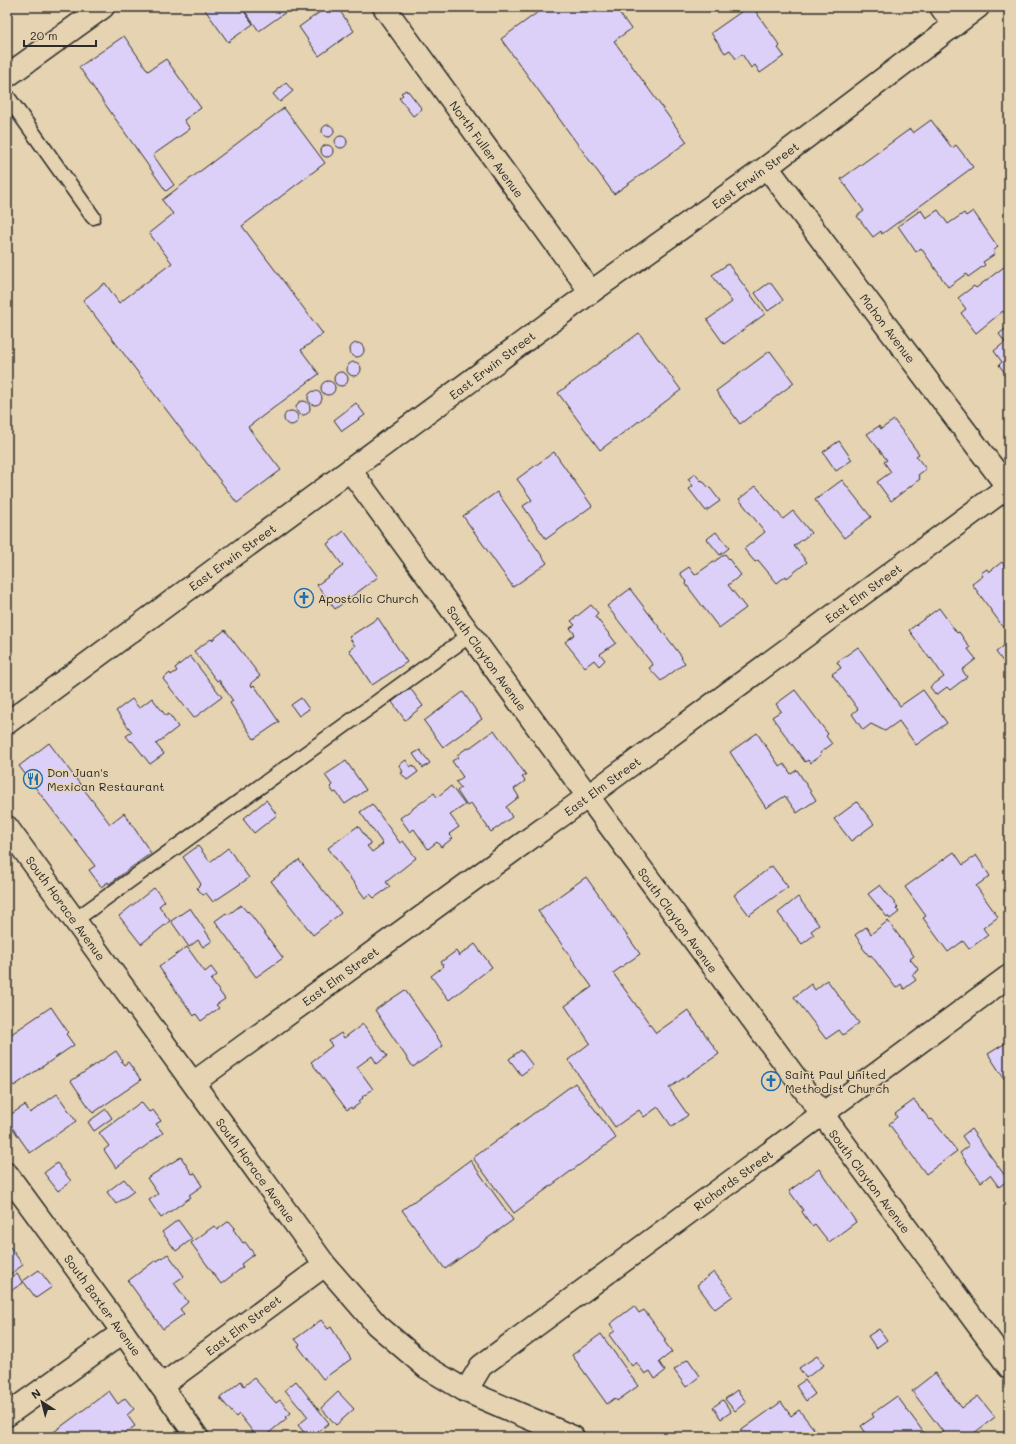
<svg xmlns="http://www.w3.org/2000/svg" width="1016" height="1444" viewBox="0 0 1016 1444" font-family="Mali,sans-serif">
	<style>
		.building { fill: #dcd0f8; stroke: #2b2b2b }
		.lines { fill: none; stroke-linecap: round; stroke-linejoin: round }
		.lane-casing { stroke: #2b2b2b; stroke-width: 17 }
		.street-casing { stroke: #2b2b2b; stroke-width: 25 }
		.secondary-casing { stroke: #2b2b2b; stroke-width: 25 }
		.lane { stroke: #e5d3b1; stroke-width: 14 }
		.street { stroke: #e5d3b1; stroke-width: 22 }
		.secondary { stroke: #e5d3b1; stroke-width: 22 }
		.labels { text-anchor: middle; dominant-baseline: central; stroke-width: 3; stroke-linejoin: round; paint-order: stroke }
		.street-label { font-size: 12px; fill: #2b2b2b; stroke: #e5d3b1 }
		.poi-label { font-size: 12px; fill: #2b2b2b; stroke: #e5d3b1; text-anchor: start }
	</style>
	<rect width="100%" height="100%" fill="#e5d3b1"/>
	<filter id="ink" filterUnits="userSpaceOnUse"><feTurbulence type="fractalNoise" baseFrequency=".025" numOctaves="2"/><feDisplacementMap in="SourceGraphic" scale="8" xChannelSelector="R" yChannelSelector="G"/><feConvolveMatrix kernelMatrix="1 2 1 2 8 2 1 2 1" color-interpolation-filters="sRGB"/></filter>
	<g filter="url(#ink)">
		<path class="building" d="M203,7H241L253,24L228,42Z
			M242,7H293L259,31Z
			M327,7H337L354,31L319,56L299,27Z
			M545,7H590L591,9L594,7H615L631,29L614,41L687,142L614,194L501,39Z
			M748,7H757L759,10L756,12L780,46L778,48L784,56L760,73L755,65L751,68L742,54L736,59L730,50L725,53L711,33Z
			M124,36L148,71L166,59L201,108L184,120L190,129L153,155L174,185L166,191L79,67Z
			M286,83L293,91L280,102L273,94Z
			M406,90L407,92L408,91L422,109L413,116L399,98L403,95L401,93Z
			M284,108L325,163L242,226L323,334L301,350L319,374L248,427L281,470L237,503L83,300L105,283L119,303L172,263L149,233L173,214L162,200Z
			M931,120L952,148L956,145L973,167L882,234L881,231L873,237L857,216L864,211L841,179L910,129L913,133Z
			M322 131a6 6 0 1 1 12 0a6 6 0 1 1-12 0Z
			M335 142a6 6 0 1 1 12 0a6 6 0 1 1-12 0Z
			M321 151a6 6 0 1 1 12 0a6 6 0 1 1-12 0Z
			M921,210L926,218L938,210L948,224L964,213L966,216L973,211L998,247L993,251L995,254L983,262L985,265L968,277L966,274L948,287L921,248L916,252L898,226Z
			M728,264L765,314L724,344L707,320L732,302L712,275Z
			M1008,264L1009,312L1005,314L1003,311L976,333L961,313L966,309L958,298L974,286L976,288Z
			M770,282L783,300L768,311L755,293Z
			M1009,326V370L1005,373L999,365L1002,362L994,351L1005,342L999,334Z
			M639,333L681,390L600,450L558,393Z
			M350 350a7 7 0 1 1 14 0a7 7 0 1 1-14 0Z
			M770,351L794,383L740,424L716,391Z
			M347 369a7 7 0 1 1 14 0a7 7 0 1 1-14 0Z
			M334 379a7 7 0 1 1 14 0a7 7 0 1 1-14 0Z
			M321 388a7 7 0 1 1 14 0a7 7 0 1 1-14 0Z
			M308 398a7 7 0 1 1 14 0a7 7 0 1 1-14 0Z
			M296 408a7 7 0 1 1 14 0a7 7 0 1 1-14 0Z
			M356,403L365,415L342,431L334,420Z
			M284 418a7 7 0 1 1 14 0a7 7 0 1 1-14 0Z
			M894,420L919,454L916,456L926,469L918,475L920,479L891,501L877,482L891,472L884,462L887,460L867,434L879,426L881,429Z
			M839,441L852,460L836,471L823,452Z
			M554,452L592,506L546,539L523,506L532,500L517,479Z
			M695,474L701,481L702,480L709,488H710L720,501L706,511L689,489L693,486L688,479Z
			M842,480L871,517L844,538L815,500Z
			M756,486L783,519L793,511L811,533L794,546L807,562L787,578L786,576L777,583L758,560L755,562L744,549L765,532L739,499Z
			M497,492L547,563L513,587L463,516Z
			M344,531L378,577L335,609L317,585L343,566L327,544Z
			M716,532L729,548L720,555L707,539Z
			M725,554L741,575L728,585L746,608L719,628L685,583L686,582L680,573L689,567L695,575Z
			M1002,562L1009,572V631L1008,630L1006,631L972,584L983,576L981,573L987,569L989,572Z
			M630,589L682,657L681,658L685,663L661,681L649,668L653,665L607,606Z
			M591,605L598,613L595,616L616,643L600,654L605,660L599,666L594,660L585,667L565,642L575,634L570,628L575,625L571,621Z
			M939,608L957,633L959,632L970,648L968,649L976,659L962,670L967,677L950,690L947,687L936,695L930,687L944,677L931,658L930,659L909,630Z
			M378,618L407,662L372,685L349,650L355,646L349,637Z
			M225,630L260,676L251,683L252,687L254,685L279,722L254,739L230,703L233,701L219,680L217,681L194,651L211,639L212,640Z
			M1009,642V670L996,652Z
			M858,647L900,706L923,690L947,723L916,745L899,721L885,731L871,724L863,730L852,714L858,709L832,674L841,668L837,662Z
			M190,656L222,697L194,718L163,679L170,673L171,675L177,671L175,668Z
			M410,688L423,706L405,720L392,702Z
			M795,690L828,734L826,736L832,744L820,753L821,755L810,763L808,760L805,762L772,717L781,711L776,704Z
			M463,692L482,719L443,747L424,721Z
			M152,698L166,716L169,714L178,727L156,744L164,754L150,764L132,741L131,742L126,736L132,732L116,711L132,699L139,708Z
			M301,698L309,709L299,716L291,705Z
			M494,730L526,775L522,777L525,781L514,789L519,797L506,807L512,817L491,832L471,803L467,806L457,791L461,788L456,782L463,777L452,761L459,757L457,755L467,748L468,749Z
			M757,733L780,767L784,764L791,774L797,770L816,800L797,813L785,796L766,808L730,752Z
			M49,743L110,824L124,813L151,853L109,884L108,882L101,887L100,885L89,870L95,866L19,766Z
			M420,750L430,763L423,768L413,754Z
			M406,760L410,767L413,765L418,772L407,780L401,773L403,772L399,765Z
			M346,761L366,790L345,804L336,792L334,793L330,787L332,785L325,775Z
			M451,786L465,805L450,815L459,827L449,834L453,838L441,847L437,842L428,849L414,829L410,832L400,818L434,793L437,797Z
			M266,800L277,815L254,833L243,819Z
			M857,802L874,824L851,841L834,819Z
			M372,804L400,843L403,841L416,858L386,882L390,887L374,898L370,894L365,898L328,848L358,826L371,844L367,846L372,852L383,844L360,812Z
			M198,846L210,862L228,848L249,878L213,902L206,893L203,895L197,888L201,884L183,857Z
			M954,852L963,865L976,855L990,876L976,886L998,917L983,928L988,935L969,949L963,941L948,952L923,918L926,916L905,887Z
			M299,860L341,913L313,935L271,881Z
			M772,866L788,887L749,915L734,895Z
			M586,877L640,954L613,973L656,1033L688,1010L719,1054L669,1088L688,1115L672,1127L658,1107L644,1117L639,1110L615,1127L568,1060L590,1043L565,1006L592,987L538,911Z
			M880,885L898,907L896,909L899,912L890,919L888,916L887,917L868,894Z
			M154,888L165,901L159,906L170,921L141,944L119,916Z
			M798,897L819,925L811,931L814,935L802,944L778,913Z
			M241,905L247,912L248,911L283,958L256,977L215,921L226,913L228,915Z
			M190,908L212,941L203,947L198,940L189,947L171,921Z
			M888,921L914,956L910,959L919,970L912,975L916,980L904,989L901,984L896,988L871,955L869,956L862,947L863,946L855,935L866,927L871,934Z
			M475,944L492,967L449,1000L431,976L444,966L441,962L456,951L459,956Z
			M187,947L205,972L211,967L217,975L211,980L225,999L216,1005L219,1008L201,1021L196,1014L194,1016L159,967Z
			M827,980L859,1023L843,1035L839,1030L826,1039L794,997L811,984L815,990Z
			M405,990L443,1046L413,1067L375,1010Z
			M51,1007L68,1032L66,1034L74,1045L14,1086L7,1077V1037Z
			M363,1024L387,1056L377,1064L372,1056L357,1067L373,1089L362,1097L363,1098L359,1101L360,1103L352,1109L351,1107L347,1110L311,1062L332,1046L329,1041L341,1033L344,1038Z
			M1009,1041V1086L988,1054Z
			M521,1050L533,1066L521,1075L509,1059Z
			M116,1051L122,1060L121,1061L124,1065L128,1062L141,1080L93,1113L71,1081Z
			M575,1083L616,1138L514,1213L473,1158Z
			M57,1094L76,1121L30,1153L7,1120V1117L25,1105L30,1113Z
			M914,1100L930,1120L932,1119L957,1151L926,1174L889,1124L897,1117L895,1114Z
			M141,1102L149,1112L153,1110L161,1121L156,1124L163,1133L116,1168L104,1150L109,1146L99,1133Z
			M106,1109L112,1118L94,1131L88,1122Z
			M971,1129L1008,1180L999,1187L990,1175L981,1182L960,1153L969,1146L962,1136Z
			M181,1157L192,1174L195,1173L200,1181H199L202,1186L189,1195L191,1197L161,1218L149,1200L158,1194L147,1178Z
			M470,1160L513,1220L445,1269L402,1210Z
			M57,1163L71,1181L58,1191L44,1173Z
			M819,1169L856,1222L829,1242L815,1224L812,1226L802,1212L803,1210L789,1191Z
			M124,1179L134,1191L116,1204L107,1192Z
			M178,1220L192,1239L176,1251L162,1232Z
			M229,1221L235,1228L233,1229L243,1243L245,1242L254,1254L241,1264L243,1267L221,1284L191,1243L214,1226L217,1230Z
			M10,1247L23,1265L7,1276V1249Z
			M168,1254L184,1276L174,1283L188,1302L180,1309L184,1314L163,1329L128,1281L156,1260L157,1261Z
			M39,1270L52,1287L36,1298L23,1281Z
			M714,1272L733,1296L715,1309L697,1285Z
			M17,1274L23,1283L7,1293V1281Z
			M634,1306L639,1313L644,1310L666,1340L664,1341L672,1352L659,1362L665,1371L655,1379L650,1371L645,1374L636,1362L632,1366L609,1335L615,1331L610,1324Z
			M321,1320L328,1329L331,1327L351,1359L323,1379L298,1346L300,1345L295,1339Z
			M879,1329L887,1340L876,1348L868,1336Z
			M601,1334L638,1386L617,1401L615,1398L607,1404L572,1355Z
			M817,1356L824,1365L806,1378L799,1368Z
			M688,1359L700,1376L686,1387L674,1370Z
			M935,1373L962,1408L978,1396L995,1417L969,1437H947L912,1391Z
			M254,1378L276,1403L280,1400L291,1413L286,1417L287,1418L264,1437H257L239,1414L236,1417L220,1398L241,1381L244,1386Z
			M805,1380L815,1394L806,1401L796,1386Z
			M296,1381L329,1423L312,1437H308L298,1425L308,1417L301,1408H300L285,1390Z
			M737,1390L746,1402L735,1411L725,1399Z
			M109,1391L118,1404L125,1398L134,1409L127,1415L135,1426L119,1437H47Z
			M338,1392L354,1409L336,1425L321,1408Z
			M897,1396L927,1437H869L861,1426L874,1417L872,1414Z
			M723,1400L731,1412L721,1419L713,1407Z
			M781,1402L791,1416L799,1410L817,1433L811,1437H797L796,1436L794,1437H732Z"/>
		<g class="lines">
			<defs>
				<path id="lane" d="M7,96L93,217
					M75,920L470,635"/>
				<path id="street" d="M384,7L591,292
					M941,7L954,25
					M7,76L103,7
					M767,167L1009,489
					M350,470C568,770 788,1070 1009,1367
					M7,827L325,1265L377,1325L426,1367L466,1391L573,1437
					M193,1083L587,797L1009,486
					M161,1386L325,1265
					M466,1391L481,1366L1009,976
					M7,1415L123,1332"/>
				<path id="secondary" d="M7,723L591,292L767,167L978,7
					M7,1174L123,1332L197,1437"/>
			</defs>
			<use href="#lane" class="lane-casing"/>
			<use href="#street" class="street-casing"/>
			<use href="#secondary" class="secondary-casing"/>
			<use href="#lane" class="lane"/>
			<use href="#street" class="street"/>
			<use href="#secondary" class="secondary"/>
		</g>
	</g>
	<defs>
		<symbol id="church-ring" viewBox="-11 -11 22 22"><circle r="9.5" fill="#e5d3b1" stroke="#1f6fb2" stroke-width="1.5"/><path d="M-1.2-6h2.4v3.5h3.3v2.4h-3.3V6h-2.4V-.1h-3.3v-2.4h3.3Z" fill="#1f6fb2"/></symbol>
		<symbol id="restaurant-ring" viewBox="-11 -11 22 22"><circle r="9.5" fill="#e5d3b1" stroke="#1f6fb2" stroke-width="1.5"/><path d="M-5-6h1v4h1v-4h1v4h1v-4h1v5L-1.5 .5V6h-2V.5L-5-1ZM5-6V6H3V1.5H1.5Q1.5-4 5-6Z" fill="#1f6fb2"/></symbol>
	</defs>
	<g fill-rule="evenodd">
		<use href="#church-ring" x="293" y="587" width="22" height="22"/>
		<use href="#restaurant-ring" x="22" y="768" width="22" height="22"/>
		<use href="#church-ring" x="760" y="1070" width="22" height="22"/>
	</g>
	<g class="labels">
		<g class="street-label">
			<text transform="translate(487 149) rotate(54)">North Fuller Avenue</text>
			<text transform="translate(755 175) rotate(-36)">East Erwin Street</text>
			<text transform="translate(888 328) rotate(53)">Mahon Avenue</text>
			<text transform="translate(492 365) rotate(-37)">East Erwin Street</text>
			<text transform="translate(232 557) rotate(-36)">East Erwin Street</text>
			<text transform="translate(863 593) rotate(-36)">East Elm Street</text>
			<text transform="translate(487 658) rotate(54)">South Clayton Avenue</text>
			<text transform="translate(602 786) rotate(-36)">East Elm Street</text>
			<text transform="translate(66 908) rotate(54)">South Horace Avenue</text>
			<text transform="translate(678 920) rotate(54)">South Clayton Avenue</text>
			<text transform="translate(340 976) rotate(-36)">East Elm Street</text>
			<text transform="translate(256 1170) rotate(54)">South Horace Avenue</text>
			<text transform="translate(733 1180) rotate(-36)">Richards Street</text>
			<text transform="translate(870 1181) rotate(53)">South Clayton Avenue</text>
			<text transform="translate(103 1305) rotate(54)">South Baxter Avenue</text>
			<text transform="translate(243 1325) rotate(-37)">East Elm Street</text>
		</g>
		<g class="poi-label">
			<text x="318" y="598">Apostolic Church</text>
			<text x="47" y="772">Don Juan's<tspan x="47" dy="14">Mexican Restaurant</tspan></text>
			<text x="785" y="1074">Saint Paul United<tspan x="785" dy="14">Methodist Church</tspan></text>
		</g>
	</g>
	<rect width="1016" height="1444" fill="none" stroke="#e5d3b1" stroke-width="24"/>
	<rect x="12" y="12" width="992" height="1420" fill="none" stroke="#2b2b2b" stroke-width="1.5" filter="url(#ink)"/>
	<g transform="translate(42 1402) rotate(324)" stroke="#e5d3b1" stroke-width="3" paint-order="stroke">
	<path d="M0-3L7 15L0 10L-7 15Z" fill="#2b2b2b"/>
	<text y="-6" font-size="11" font-weight="bold" text-anchor="middle" fill="#2b2b2b">N</text>
	</g>
	<path d="M24 40v6h72v-6" fill="none" stroke="#2b2b2b" stroke-width="2"/>
	<text x="30" y="40" font-size="12" fill="#2b2b2b" stroke="#e5d3b1" stroke-width="3" paint-order="stroke">20 m</text>
</svg>
